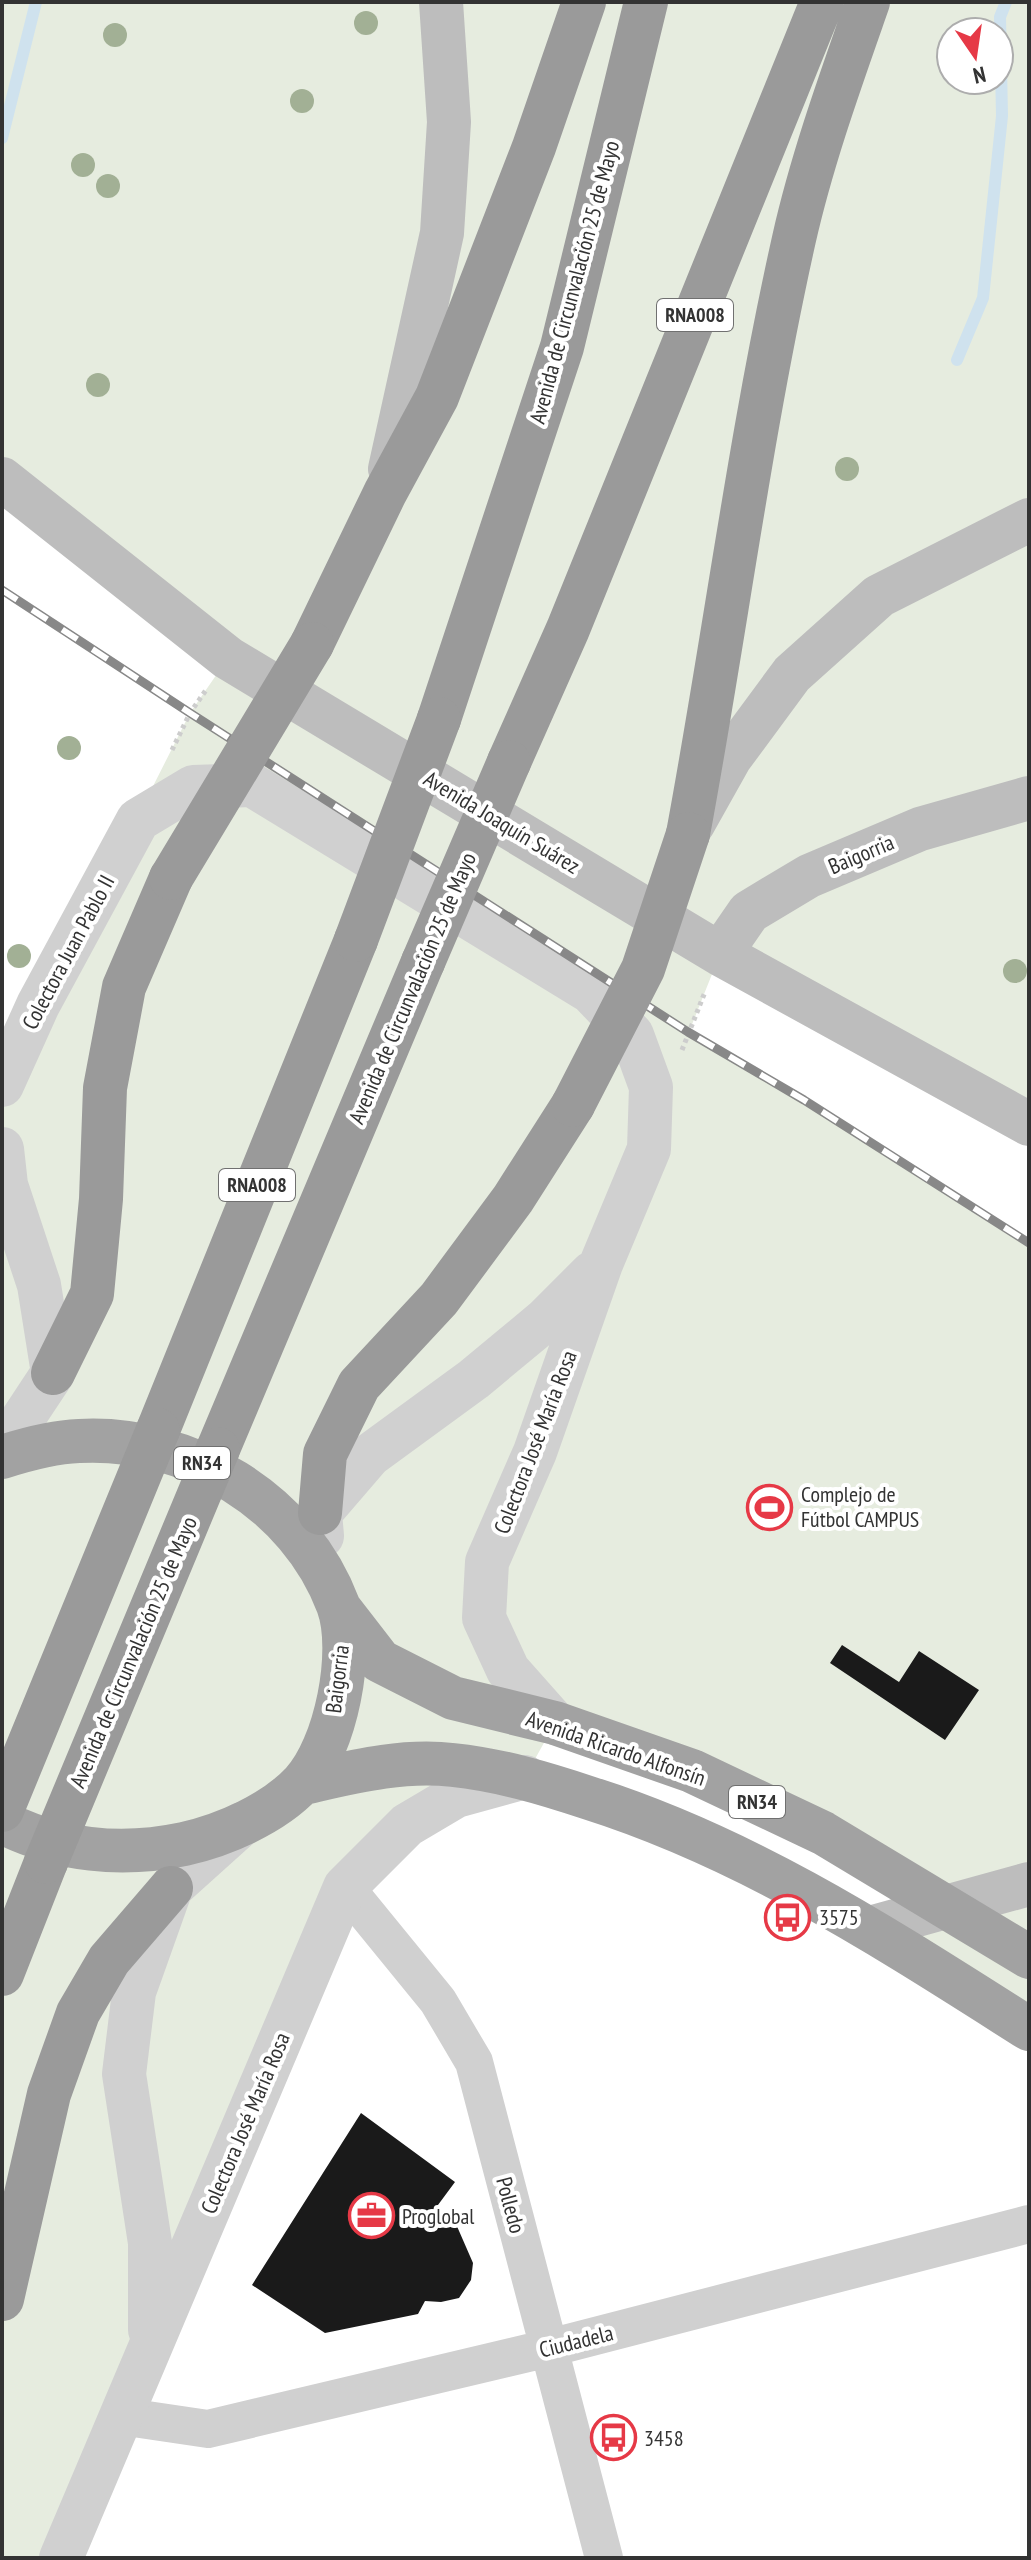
<svg xmlns="http://www.w3.org/2000/svg" width="1031" height="2560" viewBox="0 0 1031 2560" font-family="'PT Sans Narrow',sans-serif">
	<style>
		.green { fill: #e6ecdf; fill-rule: evenodd }
		.lines { fill: none; stroke-linecap: round; stroke-linejoin: round }
		.stream { stroke: #cfe2ee; stroke-width: 12 }
		.building { fill: #1a1a1a }
		.path { stroke: #cdcdcd; stroke-width: 5; stroke-dasharray: 4 4; stroke-linecap: butt }
		.minor { stroke: #d0d0d0; stroke-width: 38 }
		.tertiary { stroke: #d0d0d0; stroke-width: 44 }
		.secondary { stroke: #bdbdbd; stroke-width: 44 }
		.trunk { stroke: #a2a2a2; stroke-width: 44 }
		.motorway { stroke: #9a9a9a; stroke-width: 44 }
		.rail-casing { stroke: #888; stroke-width: 9 }
		.rail { stroke: #fff; stroke-width: 6; stroke-dasharray: 18; stroke-linecap: butt }
		.motorway-bridge { stroke: #9a9a9a; stroke-width: 44 }
		.tree { fill: #a2b095 }
		.labels { text-anchor: middle; dominant-baseline: central; stroke-width: 8; stroke-linejoin: round; paint-order: stroke }
		.shield { fill: #fff; stroke: #707070; stroke-width: 2 }
		.shield-label { font-size: 20px; font-weight: bold; fill: #333 }
		.street-label { font-size: 22px; fill: #333; stroke: #fff }
		.poi-label { font-size: 22px; fill: #333; stroke: #fff; text-anchor: start }
	</style>
	<rect width="100%" height="100%" fill="#fff"/>
	<path class="green" d="M2,2H1029V1124L720,954L689,1032L804,1100L1029,1243V2029L870,1928L946,1908L555,1723L525,1777L345,1887L61,2558H2V1085L190,713L228,658L2,479ZM951,32H999V80H951Z"/>
	<g class="lines">
		<path class="stream" d="M2,138L36,2
			M957,360L983,298L1002,116L1000,17L1006,2"/>
	</g>
	<path class="building" d="M842,1645L899,1682L919,1651L979,1690L945,1740L830,1663Z
		M361,2113L455,2182L435,2209L456,2224L473,2263L471,2280L459,2298L441,2302L425,2301L418,2314L325,2333L252,2285Z"/>
	<g class="lines">
		<path class="path" d="M172,750L190,713L206,690
			M682,1050L705,992"/>
		<path class="minor" d="M345,1887L438,2001L474,2062L604,2558
			M120,2416L208,2429L549,2348L1029,2224"/>
		<path class="tertiary" d="M2,1085L38,1005L138,820L193,787L252,785L591,992L632,1035L651,1087L649,1149L601,1264L535,1452L487,1562L484,1618L508,1670L555,1723
			M2,1149L6,1185L39,1285L53,1373L2,1450
			M322,1536L320,1513L370,1455L474,1379L545,1320L592,1273
			M150,2330V2243L124,2074L134,1992L171,1888L242,1824
			M61,2558L345,1887L407,1825L456,1796L525,1777"/>
		<path class="secondary" d="M390,469L442,233L449,122L441,2
			M2,479L228,658L720,954L1029,1124
			M693,824L730,758L792,674L879,596L1029,520
			M720,954L749,912L809,876L920,829L1029,798
			M870,1928L1029,1884"/>
		<path class="trunk" d="M2,1457C27,1449 52,1442 79,1441C188,1435 299,1501 338,1605C355,1651 336,1747 302,1783C273,1814 224,1835 184,1844C122,1857 59,1851 2,1822
			M339,1608L380,1661L453,1698L555,1723L692,1771L823,1833L1029,1957
			M303,1783C352,1772 402,1759 453,1765C500,1770 544,1783 589,1798C750,1849 887,1939 1029,2029"/>
		<path class="motorway" d="M312,644L385,493L437,397L534,147L584,2
			M439,719L562,347L646,2
			M509,762L568,629L822,2
			M688,834C725,635 750,435 794,239C812,159 841,79 868,2
			M53,1373L92,1294L101,1199L105,1088L124,987L171,878
			M158,1430L356,940
			M218,1449L423,962
			M320,1513L325,1454L359,1385L439,1299L513,1199L573,1105
			M2,1974L46,1862
			M2,2299L49,2094L78,2013L109,1960L171,1888"/>
		<defs>
			<path id="rail" d="M2,590L190,713L688,1032L804,1100L1029,1243"/>
		</defs>
		<use href="#rail" class="rail-casing"/>
		<use href="#rail" class="rail"/>
		<path class="motorway-bridge" d="M171,878L312,644
			M356,940L439,719
			M423,962L509,762
			M573,1105L643,969L688,834
			M2,1810L158,1430
			M46,1862L218,1449"/>
	</g>
	<g class="tree">
		<circle cx="366" cy="23" r="12"/>
		<circle cx="115" cy="35" r="12"/>
		<circle cx="302" cy="101" r="12"/>
		<circle cx="83" cy="165" r="12"/>
		<circle cx="108" cy="186" r="12"/>
		<circle cx="98" cy="385" r="12"/>
		<circle cx="847" cy="469" r="12"/>
		<circle cx="69" cy="748" r="12"/>
		<circle cx="19" cy="956" r="12"/>
		<circle cx="1015" cy="971" r="12"/>
	</g>
	<defs>
		<symbol id="stadium-ring" viewBox="-11 -11 22 22"><circle r="9.5" fill="#fff" stroke="#e63946" stroke-width="1.5"/><path d="M0-5a6.5 5 0 1 0 0 10a6.5 5 0 1 0 0-10ZM-3.5-1.8h7v3.6h-7Z" fill="#e63946"/></symbol>
		<symbol id="bus-ring" viewBox="-11 -11 22 22"><circle r="9.5" fill="#fff" stroke="#e63946" stroke-width="1.5"/><path d="M-5-6H5V4H4V6H2V4H-2V6H-4V4H-5ZM-3.5-4V0h7V-4ZM-3.5 1.2v1.5H-2V1.2ZM2 1.2v1.5H3.5V1.2Z" fill="#e63946"/></symbol>
		<symbol id="office-ring" viewBox="-11 -11 22 22"><circle r="9.5" fill="#fff" stroke="#e63946" stroke-width="1.5"/><path d="M-6-3h4V-5.5h4V-3h4V5H-6ZM-1-4.5V-3h2v-1.5ZM-6 0V1H6V0Z" fill="#e63946"/></symbol>
	</defs>
	<g fill-rule="evenodd">
		<use href="#stadium-ring" x="744" y="1482" width="51" height="51"/>
		<use href="#bus-ring" x="762" y="1892" width="51" height="51"/>
		<use href="#office-ring" x="346" y="2190" width="51" height="51"/>
		<use href="#bus-ring" x="588" y="2412" width="51" height="51"/>
	</g>
	<g class="labels">
		<g class="shield">
			<rect x="657" y="299" width="76" height="32" rx="6"/>
			<rect x="219" y="1169" width="76" height="32" rx="6"/>
			<rect x="174" y="1447" width="56" height="32" rx="6"/>
			<rect x="729" y="1786" width="56" height="32" rx="6"/>
		</g>
		<g class="shield-label">
			<text x="695" y="315">RNA008</text>
			<text x="257" y="1185">RNA008</text>
			<text x="202" y="1463">RN34</text>
			<text x="757" y="1802">RN34</text>
		</g>
		<g class="street-label">
			<text transform="translate(574 282) rotate(-75)">Avenida de Circunvalación 25 de Mayo</text>
			<text transform="translate(502 822) rotate(31)">Avenida Joaquín Suárez</text>
			<text transform="translate(861 854) rotate(-23)">Baigorria</text>
			<text transform="translate(68 952) rotate(-62)">Colectora Juan Pablo II</text>
			<text transform="translate(412 988) rotate(-67)">Avenida de Circunvalación 25 de Mayo</text>
			<text transform="translate(535 1442) rotate(-69)">Colectora José María Rosa</text>
			<text transform="translate(133 1652) rotate(-67)">Avenida de Circunvalación 25 de Mayo</text>
			<text transform="translate(337 1679) rotate(-83)">Baigorria</text>
			<text transform="translate(616 1748) rotate(19)">Avenida Ricardo Alfonsín</text>
			<text transform="translate(245 2123) rotate(-67)">Colectora José María Rosa</text>
			<text transform="translate(511 2205) rotate(75)">Polledo</text>
			<text transform="translate(576 2341) rotate(-14)">Ciudadela</text>
		</g>
		<g class="poi-label">
			<text x="801" y="1494">Complejo de<tspan x="801" dy="25">Fútbol CAMPUS</tspan></text>
			<text x="819" y="1917">3575</text>
			<text x="402" y="2216">Proglobal</text>
			<text x="644" y="2438">3458</text>
		</g>
	</g>
	<rect width="1031" height="2560" fill="none" stroke="#333333" stroke-width="8"/>
	<g transform="translate(975 56) rotate(167)"><circle r="38" fill="#ffffff" stroke="#adadad" stroke-width="2"/>
	<path d="M0-6L14 30L0 20L-14 30Z" fill="#e63946"/>
	<text y="-12" font-size="22" font-weight="bold" text-anchor="middle" fill="#333333">N</text>
	</g>
</svg>
